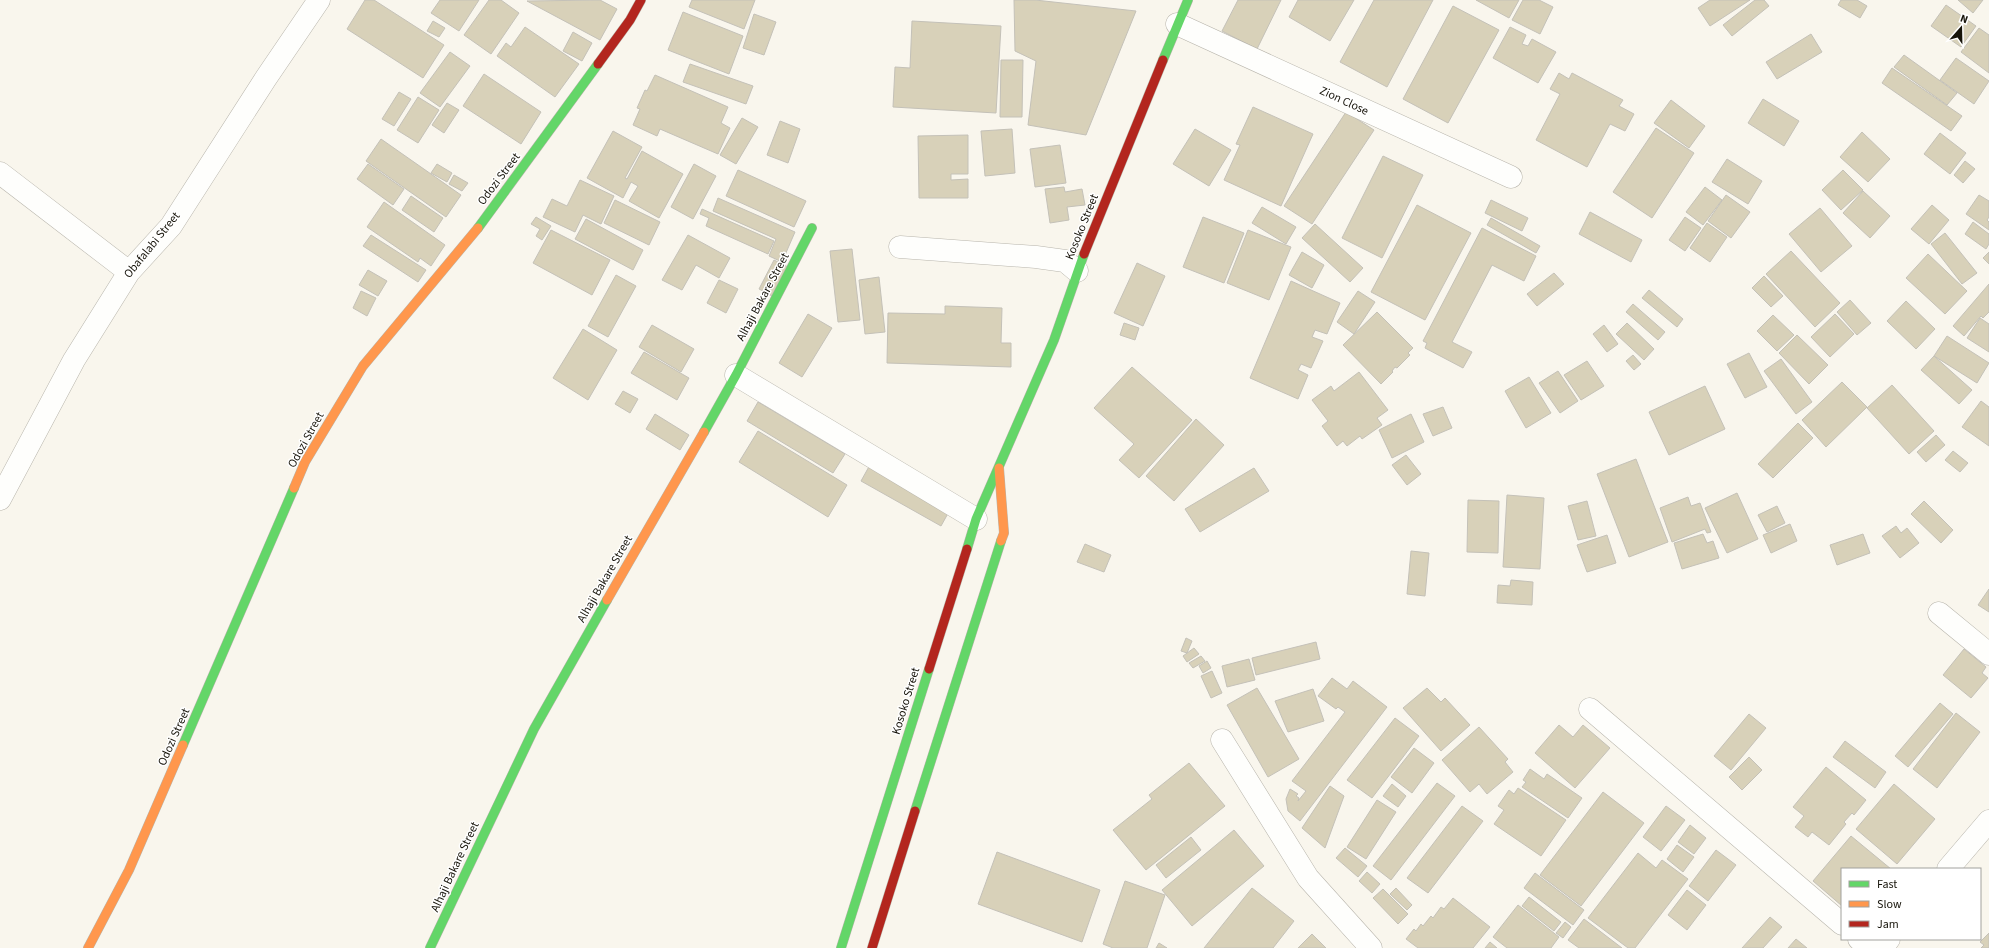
<svg xmlns="http://www.w3.org/2000/svg" width="1989" height="948" viewBox="0 0 1989 948" font-family="'Source Sans 3',sans-serif">
	<style>
		.building { fill: #d8d1b9; stroke: #c4c1b8 }
		.lines { fill: none; stroke-linecap: round; stroke-linejoin: round }
		.street-casing { stroke: #b8b5ac; stroke-width: 23 }
		.fast-casing { stroke: #b8b5ac; stroke-width: 10 }
		.slow-casing { stroke: #b8b5ac; stroke-width: 10 }
		.jam-casing { stroke: #b8b5ac; stroke-width: 10 }
		.street { stroke: #fefefc; stroke-width: 22 }
		.fast { stroke: #63d668; stroke-width: 9 }
		.slow { stroke: #ff974d; stroke-width: 9 }
		.jam { stroke: #b3261e; stroke-width: 9 }
		.labels { text-anchor: middle; dominant-baseline: central; stroke-width: 3; stroke-linejoin: round; paint-order: stroke }
		.street-label { font-size: 12px; fill: #17140a; stroke: #fff }
	</style>
	<rect width="100%" height="100%" fill="#f9f6ed"/>
	<path class="building" d="M365,0H374L444,45L423,78L347,29Z
		M440,0H479L459,31L431,13Z
		M489,0H501L519,13L491,54L464,35Z
		M600,0L617,9L600,40L527,1Z
		M692,0H755L744,29L689,7Z
		M1014,0H1035L1136,11L1086,135L1028,125L1036,61L1015,51Z
		M1238,0H1281L1257,49L1222,31Z
		M1298,0H1354L1330,41L1289,17Z
		M1374,0H1433L1387,87L1340,62Z
		M1476,0H1519L1509,18Z
		M1523,0H1539L1553,7L1540,34L1512,20Z
		M1710,0H1750L1710,26L1698,8Z
		M1755,0H1764L1769,6L1732,36L1723,25Z
		M1841,0H1857L1867,6L1860,18L1838,5Z
		M1958,0H1983L1973,13Z
		M1946,5L1976,26L1961,47L1931,26Z
		M1453,6L1499,30L1448,123L1403,99Z
		M683,12L743,36L729,74L668,50Z
		M754,14L776,22L764,55L743,48Z
		M433,21L445,28L439,37L427,31Z
		M912,21L1001,26L996,113L893,107L895,67L910,68Z
		M525,27L579,64L555,97L497,56L506,43L511,47Z
		M1510,27L1526,35L1522,44L1528,46L1532,39L1556,52L1538,83L1493,58Z
		M1979,28L1989,35V73L1961,52Z
		M573,32L592,43L582,61L563,51Z
		M1811,34L1822,52L1777,79L1766,62Z
		M450,52L470,66L440,107L420,93Z
		M1904,55L1957,93L1947,105L1894,67Z
		M1956,58L1989,81L1974,104L1940,80Z
		M1001,60H1023L1022,117H1000Z
		M690,64L753,86L746,104L683,82Z
		M1892,68L1962,116L1951,131L1882,83Z
		M1559,73L1569,79L1572,73L1623,100L1619,106L1634,114L1625,131L1610,124L1587,167L1536,140L1560,94L1550,89Z
		M484,74L541,112L521,144L463,106Z
		M655,75L728,107L721,123L730,128L718,154L660,129L657,136L633,125L640,109L637,108L645,90L647,91Z
		M399,92L411,99L394,126L382,119Z
		M418,97L439,110L418,143L397,130Z
		M1763,99L1799,121L1784,146L1748,123Z
		M1671,100L1705,126L1689,148L1654,123Z
		M447,103L459,110L444,133L432,125Z
		M1253,107L1313,134L1281,206L1224,180L1240,145L1236,144Z
		M1346,112L1374,130L1312,224L1284,206Z
		M742,118L758,127L736,164L720,155Z
		M780,121L800,129L788,163L767,155Z
		M1656,128L1694,153L1652,218L1613,192Z
		M1012,129L1015,173L985,176L981,131Z
		M1195,129L1231,150L1209,186L1173,164Z
		M613,131L642,147L625,178L627,179L642,151L683,174L659,218L629,201L638,186L631,182L623,198L587,178Z
		M1862,132L1890,159L1868,182L1840,157Z
		M1940,133L1966,153L1950,174L1924,154Z
		M968,135V174H951V180L968,179V198H919L918,136Z
		M381,139L461,195L446,217L366,161Z
		M1060,145L1066,183L1035,187L1030,149Z
		M1383,156L1423,175L1382,258L1342,238Z
		M1727,159L1762,181L1748,204L1712,182Z
		M1965,161L1975,169L1963,183L1954,175Z
		M368,164L404,189L393,205L357,179Z
		M437,164L452,173L447,182L431,173Z
		M694,164L716,176L693,219L671,207Z
		M738,170L806,201L794,227L726,196Z
		M1843,170L1863,190L1841,210L1822,190Z
		M454,175L468,183L462,191L449,184Z
		M580,180L614,196L601,224L583,215L575,232L543,217L552,199L567,206Z
		M1064,187L1065,192L1082,189L1085,205L1067,207L1069,220L1050,223L1045,189Z
		M1705,187L1722,200L1703,225L1686,212Z
		M1863,191L1890,216L1870,238L1843,213Z
		M1726,195L1750,212L1731,238L1708,221Z
		M1979,195L1989,201V217L1987,220L1989,222V230L1966,214Z
		M411,196L443,218L434,232L402,210Z
		M718,198L795,232L782,262L769,256L776,239L713,211Z
		M615,200L660,222L649,245L604,223Z
		M1491,200L1528,218L1522,231L1485,213Z
		M384,202L445,245L431,266L420,258L418,262L367,227Z
		M1417,205L1471,233L1425,320L1371,292Z
		M1932,205L1949,220L1929,244L1911,229Z
		M1262,207L1296,227L1286,244L1252,223Z
		M1820,208L1852,246L1821,272L1789,234Z
		M702,209L774,241L768,254L706,226L709,218L700,214Z
		M1590,212L1642,240L1631,262L1579,234Z
		M536,217L551,226L542,240L536,236L540,229L531,224Z
		M1203,217L1244,233L1224,283L1183,267Z
		M1685,217L1701,228L1685,251L1669,240Z
		M1491,218L1540,246L1536,253L1487,225Z
		M586,219L643,250L633,270L575,239Z
		M1973,222L1989,234V244L1986,249L1965,234Z
		M1707,223L1727,237L1710,262L1690,248Z
		M1315,224L1363,268L1350,282L1302,238Z
		M1482,228L1536,256L1524,281L1492,265L1452,342L1472,352L1463,368L1425,348L1427,343L1423,341Z
		M551,230L610,260L592,295L533,263Z
		M1248,230L1291,247L1269,300L1227,283Z
		M1945,233L1977,273L1962,284L1931,244Z
		M371,235L426,270L418,282L363,246Z
		M688,235L730,258L719,278L696,265L682,290L662,280Z
		M852,249L860,320L838,322L830,251Z
		M1791,251L1840,303L1815,327L1766,274Z
		M1302,252L1324,265L1312,288L1289,275Z
		M1989,252V264L1983,258Z
		M1928,254L1967,291L1945,314L1906,278Z
		M774,260L788,267L772,296L759,289Z
		M1137,263L1165,276L1143,326L1114,313Z
		M368,270L387,281L378,296L359,285Z
		M1554,273L1564,284L1537,306L1527,294Z
		M616,275L636,286L608,337L588,326Z
		M1764,276L1783,296L1771,307L1752,288Z
		M879,277L885,332L865,334L859,280Z
		M719,280L738,289L726,313L707,303Z
		M1291,281L1340,303L1327,334L1315,330L1312,337L1323,341L1311,368L1301,364L1298,370L1308,375L1298,399L1250,378Z
		M1989,284V312L1983,318L1981,316L1964,336L1953,326Z
		M1649,290L1683,319L1677,327L1642,298Z
		M361,291L376,298L367,316L353,308Z
		M1358,291L1375,302L1354,334L1337,322Z
		M1850,300L1871,323L1857,335L1837,312Z
		M1906,301L1935,329L1916,349L1887,321Z
		M1633,304L1665,332L1658,340L1626,312Z
		M945,306L1002,308L1001,343H1011V367L887,363L888,313L945,314Z
		M1377,312L1413,348L1408,353L1410,355L1397,368L1395,367L1392,371L1393,372L1381,384L1343,345Z
		M808,314L832,328L802,377L779,363Z
		M1835,314L1854,334L1830,357L1811,337Z
		M1773,315L1794,335L1777,351L1757,331Z
		M1980,318L1989,324V352L1967,338Z
		M1124,323L1139,328L1135,340L1120,335Z
		M1627,323L1654,349L1644,360L1616,334Z
		M652,325L694,349L681,372L639,347Z
		M1604,325L1618,344L1607,352L1593,334Z
		M583,329L617,350L588,400L553,378Z
		M1797,335L1828,365L1809,384L1779,353Z
		M1947,336L1989,363L1977,383L1934,356Z
		M644,352L689,378L677,400L631,373Z
		M1749,353L1767,387L1745,398L1727,364Z
		M1633,355L1641,364L1634,370L1626,361Z
		M1934,356L1972,390L1959,404L1921,370Z
		M1781,359L1812,402L1796,414L1764,371Z
		M1587,361L1604,386L1581,400L1564,375Z
		M1132,367L1192,420L1139,478L1119,460L1134,444L1094,408Z
		M1558,371L1578,401L1560,413L1539,383Z
		M1359,372L1388,410L1377,418L1382,425L1362,439L1360,436L1347,446L1343,441L1337,446L1322,426L1328,421L1312,400L1331,386L1334,391Z
		M1529,377L1551,413L1526,428L1505,391Z
		M1842,382L1867,407L1826,447L1802,420Z
		M1892,385L1934,431L1909,454L1867,408Z
		M1705,386L1725,429L1669,455L1649,412Z
		M623,391L638,399L630,413L615,404Z
		M1981,401L1989,407V446L1962,427Z
		M758,402L845,454L833,473L747,421Z
		M1443,407L1452,428L1433,436L1423,414Z
		M655,414L689,435L680,450L646,429Z
		M1411,414L1424,442L1392,458L1379,430Z
		M1196,419L1224,445L1174,501L1146,476Z
		M1798,423L1813,438L1773,478L1758,464Z
		M758,431L847,485L828,517L739,462Z
		M1936,435L1945,445L1926,462L1917,452Z
		M1953,451L1968,463L1960,472L1945,460Z
		M1406,455L1421,474L1407,485L1392,465Z
		M1636,459L1668,542L1629,557L1597,474Z
		M871,463L951,508L941,526L861,481Z
		M1254,468L1269,491L1200,532L1185,509Z
		M1737,493L1758,539L1727,553L1705,508Z
		M1507,495L1544,498L1540,569L1503,567Z
		M1688,497L1691,506L1700,503L1711,532L1707,533L1705,529L1672,542L1660,508Z
		M1468,500L1499,501L1498,553L1467,552Z
		M1587,501L1596,536L1578,540L1568,506Z
		M1924,501L1953,530L1941,543L1911,514Z
		M1777,506L1785,523L1767,532L1758,515Z
		M1790,524L1797,541L1771,553L1763,535Z
		M1896,526L1901,533L1907,528L1919,543L1900,558L1882,536Z
		M1703,534L1707,543L1713,541L1719,558L1682,569L1674,543Z
		M1863,534L1870,553L1837,565L1830,545Z
		M1607,535L1616,563L1587,572L1577,545Z
		M1085,544L1111,555L1104,572L1077,562Z
		M1411,551L1429,553L1425,596L1407,594Z
		M1511,580L1533,582L1532,605L1497,603L1498,585L1510,586Z
		M1989,589V612L1978,605Z
		M1186,638L1192,641L1187,653L1181,651Z
		M1316,642L1320,659L1256,675L1252,658Z
		M1194,648L1199,654L1187,662L1183,656Z
		M1964,649L1986,667L1982,673L1988,678L1971,698L1943,675Z
		M1201,656L1205,661L1193,668L1189,663Z
		M1249,659L1255,680L1227,687L1222,666Z
		M1207,661L1211,668L1203,673L1199,666Z
		M1212,671L1222,693L1211,698L1201,676Z
		M1332,678L1347,689L1353,681L1387,707L1300,821L1288,811L1286,799L1290,789L1298,794L1296,796L1299,798L1298,801L1306,791L1292,781L1345,712L1338,707L1336,709L1318,696Z
		M1257,688L1299,759L1268,777L1227,705Z
		M1427,688L1441,702L1445,698L1470,725L1441,751L1403,708Z
		M1313,689L1324,721L1288,732L1275,701Z
		M1940,703L1953,714L1908,767L1895,756Z
		M1956,713L1980,732L1937,788L1913,769Z
		M1749,714L1766,728L1731,770L1714,756Z
		M1395,718L1419,736L1372,798L1347,780Z
		M1559,725L1573,737L1583,725L1610,748L1575,788L1535,753Z
		M1479,727L1508,759L1505,762L1513,772L1487,794L1479,784L1470,792L1442,760Z
		M1845,741L1886,772L1875,788L1833,757Z
		M1414,748L1434,763L1412,793L1391,777Z
		M1749,757L1762,770L1742,790L1729,777Z
		M1189,763L1225,806L1146,870L1113,830L1152,799L1149,795Z
		M1826,767L1866,800L1854,815L1852,813L1844,822L1846,824L1829,845L1812,832L1808,837L1795,827L1804,816L1793,807Z
		M1530,769L1544,779L1547,774L1582,798L1568,818L1522,787L1526,782L1523,780Z
		M1437,783L1455,796L1391,880L1373,866Z
		M1392,784L1406,796L1398,807L1383,796Z
		M1894,784L1935,819L1897,864L1856,829Z
		M1330,786L1344,796L1325,848L1302,828Z
		M1518,788L1566,820L1541,856L1494,824L1504,810L1498,806L1509,790L1514,794Z
		M1603,792L1644,823L1581,906L1540,875Z
		M1377,800L1396,812L1366,859L1347,847Z
		M1462,806L1483,821L1428,893L1407,878Z
		M1666,806L1685,820L1661,851L1643,837Z
		M1690,825L1706,838L1694,854L1678,842Z
		M1234,830L1264,866L1192,926L1162,890Z
		M1851,836L1891,869H1842V906L1813,881Z
		M1191,837L1201,850L1166,878L1156,865Z
		M1677,845L1694,857L1683,872L1667,859Z
		M1345,848L1367,866L1358,877L1336,858Z
		M1716,850L1736,865L1708,901L1689,886Z
		M997,852L1100,890L1082,942L978,904Z
		M1638,853L1656,868L1662,860L1688,879L1635,948H1628L1588,918Z
		M1367,872L1380,884L1372,893L1359,881Z
		M1535,873L1584,910L1573,925L1524,888Z
		M1125,881L1165,895L1147,948H1113L1103,944Z
		M1252,888L1294,921L1273,948H1204Z
		M1396,888L1412,905L1407,910L1390,894Z
		M1383,889L1408,914L1398,924L1373,898Z
		M1687,890L1706,905L1687,930L1668,915Z
		M1529,897L1561,922L1554,931L1522,906Z
		M1453,898L1490,927L1473,948H1418L1406,939L1414,929L1416,931L1421,924L1423,926L1431,916L1433,918L1441,907L1444,909Z
		M1518,905L1559,937L1551,948H1507L1493,937Z
		M1770,917L1782,927L1763,948H1742Z
		M1584,919L1622,948H1579L1568,940Z
		M1565,922L1571,927L1563,938L1556,933Z
		M1989,933V948H1981L1984,945L1980,942Z
		M1312,934L1326,948H1298Z
		M1796,939L1807,948H1788Z
		M1490,942L1497,948H1485Z
		M1159,943L1167,948H1156Z"/>
	<g class="lines">
		<defs>
			<path id="street" d="M1177,24L1511,177
				M0,173L129,272
				M900,247L1036,257L1065,261L1077,271
				M736,375L976,519
				M0,499L74,360L129,272L171,226L266,78L319,0
				M1939,613L1989,654
				M1590,709L1842,924
				M1222,740L1308,878L1371,948
				M1948,869L1989,821
				M1859,939L1870,948
				M1882,948L1889,939"/>
			<path id="fast" d="M1163,60L1188,0
				M478,228L598,64
				M704,432L736,375L812,228
				M967,549L976,519L1054,340L1084,254
				M183,745L294,488
				M915,811L1001,541
				M430,948L534,729L607,600
				M841,948L929,669"/>
			<path id="slow" d="M999,468L1004,533L1001,541
				M294,488L305,462L363,366L478,228
				M607,600L704,432
				M88,948L129,870L183,745"/>
			<path id="jam" d="M598,64L630,20L641,0
				M1084,254L1163,60
				M929,669L967,549
				M872,948L915,811"/>
		</defs>
		<use href="#street" class="street-casing"/>
		<use href="#fast" class="fast-casing"/>
		<use href="#slow" class="slow-casing"/>
		<use href="#jam" class="jam-casing"/>
		<use href="#street" class="street"/>
		<use href="#fast" class="fast"/>
		<use href="#slow" class="slow"/>
		<use href="#jam" class="jam"/>
	</g>
	<g class="labels">
		<g class="street-label">
			<text transform="translate(1344 101) rotate(25)">Zion Close</text>
			<text transform="translate(499 179) rotate(-53)">Odozi Street</text>
			<text transform="translate(1082 227) rotate(-68)">Kosoko Street</text>
			<text transform="translate(152 245) rotate(-51)">Obafalabi Street</text>
			<text transform="translate(763 297) rotate(-62)">Alhaji Bakare Street</text>
			<text transform="translate(306 440) rotate(-61)">Odozi Street</text>
			<text transform="translate(605 579) rotate(-60)">Alhaji Bakare Street</text>
			<text transform="translate(906 701) rotate(-73)">Kosoko Street</text>
			<text transform="translate(174 737) rotate(-66)">Odozi Street</text>
			<text transform="translate(455 867) rotate(-65)">Alhaji Bakare Street</text>
		</g>
	</g>
	<rect x="1841" y="868" width="140" height="72" fill="#ffffff" stroke="#a2a19d"/>
	<rect x="1849" y="881" width="20" height="6" fill="#63d668" stroke="#a2a19d"/>
	<text x="1877" y="888" font-size="12" fill="#17140a">Fast</text>
	<rect x="1849" y="901" width="20" height="6" fill="#ff974d" stroke="#a2a19d"/>
	<text x="1877" y="908" font-size="12" fill="#17140a">Slow</text>
	<rect x="1849" y="921" width="20" height="6" fill="#b3261e" stroke="#a2a19d"/>
	<text x="1877" y="928" font-size="12" fill="#17140a">Jam</text>
	<g transform="translate(1961 28) rotate(20)" stroke="#ffffff" stroke-width="3" paint-order="stroke">
	<path d="M0-3L7 15L0 10L-7 15Z" fill="#17140a"/>
	<text y="-6" font-size="11" font-weight="bold" text-anchor="middle" fill="#17140a">N</text>
	</g>
</svg>
